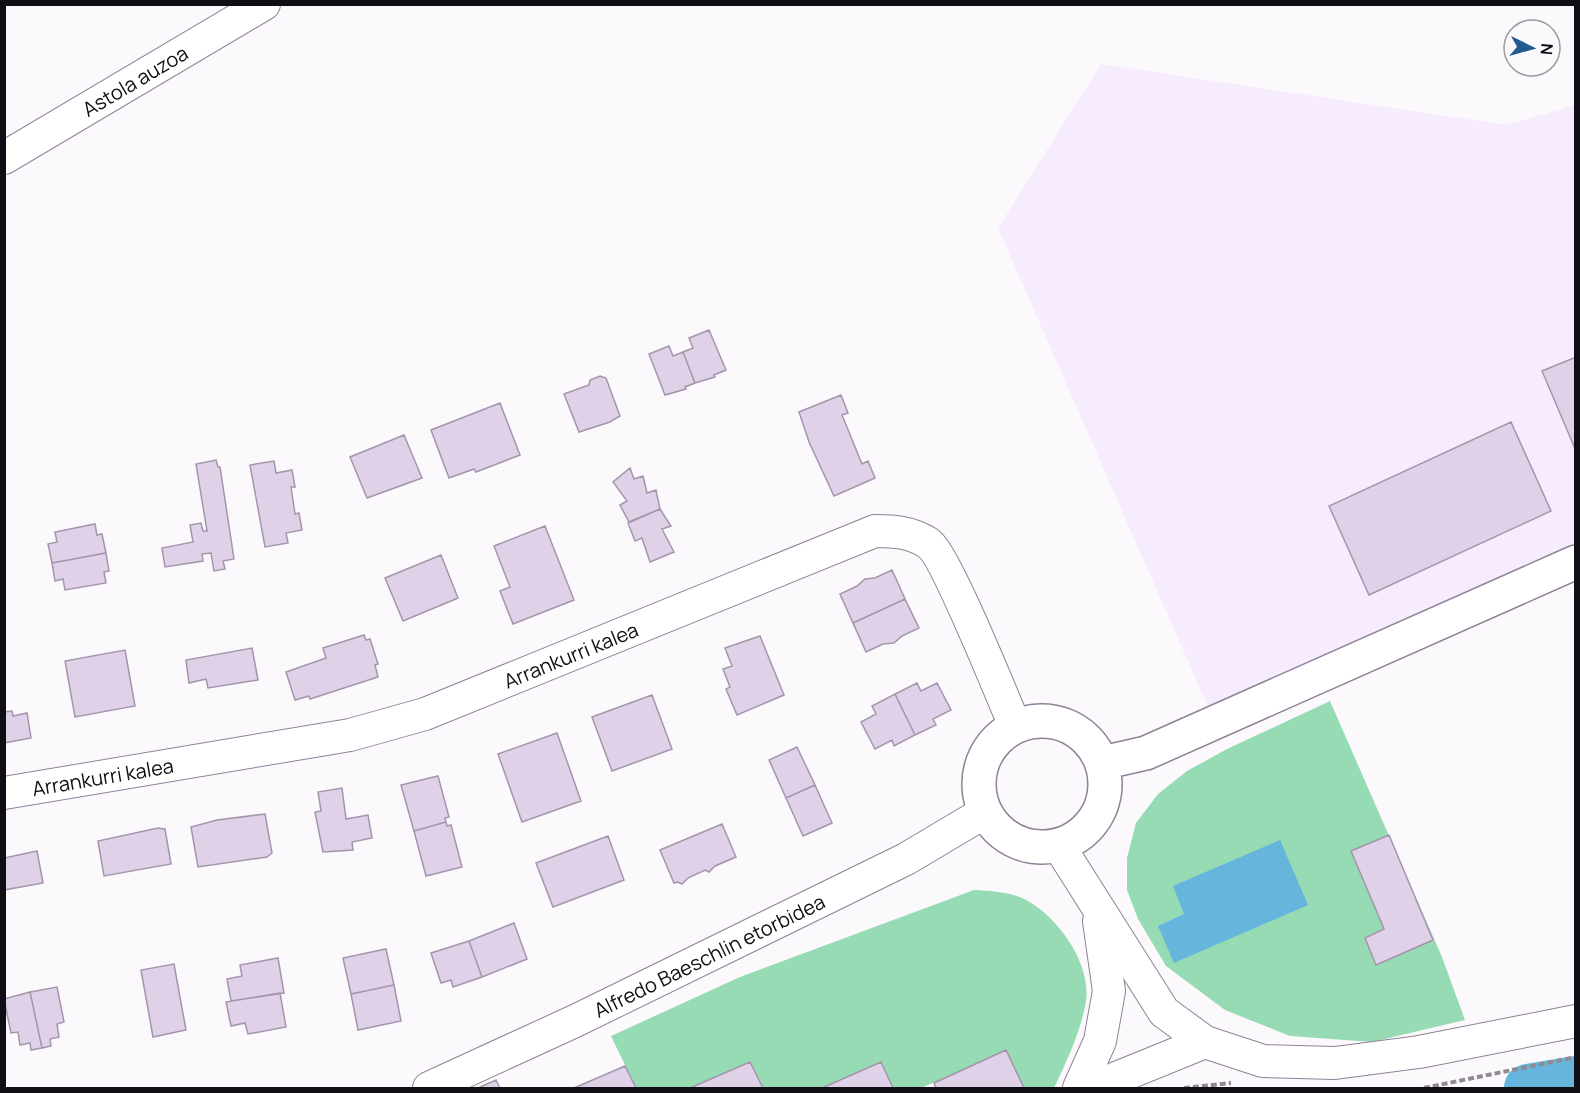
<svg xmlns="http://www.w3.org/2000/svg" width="1580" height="1093" viewBox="0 0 1580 1093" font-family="Manrope,sans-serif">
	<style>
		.built { fill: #f7ebfe }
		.green { fill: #96dbb3 }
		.water { fill: #66b5dd }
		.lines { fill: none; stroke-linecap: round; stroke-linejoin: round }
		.river { stroke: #66b5dd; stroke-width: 48 }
		.building { fill: #dfd1e8; stroke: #a395ab; stroke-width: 1.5 }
		.minor-casing { stroke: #8f8297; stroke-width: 34 }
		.major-casing { stroke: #8f8297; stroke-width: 36 }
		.path { stroke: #8e8a90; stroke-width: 4; stroke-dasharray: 6 3; stroke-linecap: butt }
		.minor { stroke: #fff; stroke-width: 32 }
		.major { stroke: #fff; stroke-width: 33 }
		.labels { text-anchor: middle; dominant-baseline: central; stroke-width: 4.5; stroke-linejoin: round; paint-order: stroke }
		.street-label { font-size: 20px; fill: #110d14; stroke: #fcf9fd }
	</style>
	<rect width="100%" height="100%" fill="#fcf9fd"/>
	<path class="built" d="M1101,64L1506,125L1575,105V560L1215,723L998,228Z"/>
	<path class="green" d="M1330,701L1442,957L1465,1020L1372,1042L1290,1036L1225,1010L1166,966L1138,919L1127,890V858L1136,823L1158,794L1187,771L1227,749Z
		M974,890C992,891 1012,892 1028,901C1059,919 1091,963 1086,1001C1081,1032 1067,1060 1054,1088H1023L1006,1051L921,1088H893L881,1062L822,1088H763L750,1062L690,1088H636L611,1036L740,977Z"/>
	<path class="water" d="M1280,840L1308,905L1174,963L1158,926L1184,914L1173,886Z"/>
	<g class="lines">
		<path class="river" d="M1528,1088L1576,1080"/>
	</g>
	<path class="building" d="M709,330L726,370L714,375L715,377L695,383L683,352L693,348L689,338Z
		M669,346L673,356L683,352L695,383L685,387L686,389L665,395L649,354Z
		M1576,357V451L1542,371Z
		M600,376L606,378L620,416L610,422L579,432L564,394L589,385L590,380Z
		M841,395L848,413L842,415L862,464L868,461L875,478L834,496L809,442L799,412Z
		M500,403L520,455L476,472L474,469L449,478L431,430Z
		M1511,422L1551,511L1369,595L1329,506Z
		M404,435L422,478L367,498L350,457Z
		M216,460L218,467H220L234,559L223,561L225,569L214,571L211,553L202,554L203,561L165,567L162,548L193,542L190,525L201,523L203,531H207L196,464Z
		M274,461L276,473L292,470L295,487H291L295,514L299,513L302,530L286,533L288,543L265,547L250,465Z
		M630,468L634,479L643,476L647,493L656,490L660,509L629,522L620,505L627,501L613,482Z
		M660,509L671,526L662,529L674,552L650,562L642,538L635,541L628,523Z
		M95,524L97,535L102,534L106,553L52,563L48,544L57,542L55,532Z
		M545,526L574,600L513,624L500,591L510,587L494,546Z
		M106,553L109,571L104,572L106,583L65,590L63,579L55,581L52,563Z
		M441,555L458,598L403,621L385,578Z
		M892,570L905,599L853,623L840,594L857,586L865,579L875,578Z
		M905,599L919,628L902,636L894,643L883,644L866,652L853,623Z
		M364,635L366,640L370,639L378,664L375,665L378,677L310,699L309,696L295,700L286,672L326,658L323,648Z
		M760,636L784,695L737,715L726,689L730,687L723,669L732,666L725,648Z
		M252,648L258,680L208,688L206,679L189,683L186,660Z
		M125,650L135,706L75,717L65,661Z
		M917,683L921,691L937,683L951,710L933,719L936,725L915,735L895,694Z
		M895,694L915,735L894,746L892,740L875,749L861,722L876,714L872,706Z
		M652,695L672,749L612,771L592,717Z
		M12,711L13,716L27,713L31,738L4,743V712Z
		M557,733L581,801L522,822L498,754Z
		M797,747L815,785L786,798L769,760Z
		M438,776L449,817L445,818L446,822L414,831L401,785Z
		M815,785L832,823L803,836L786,798Z
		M342,788L346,819L368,815L372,838L352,842L353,850L323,852L315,812L321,811L318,792Z
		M265,814L272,853L267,857L198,867L191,827L217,820Z
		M446,822L447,826L451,825L462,867L426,876L414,831Z
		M722,824L736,857L715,866L709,872L705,870L688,878L682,884L678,882L674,883L660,850Z
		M158,828L165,829L171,864L104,876L98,841Z
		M1389,835L1433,940L1376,965L1365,938L1384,929L1351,851Z
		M608,836L624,880L553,907L536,863Z
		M37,851L43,883L4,890V858Z
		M514,923L527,959L482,977L469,941Z
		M469,941L482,977L453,987L451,980L441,983L431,953Z
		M386,949L394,985L351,994L343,958Z
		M278,958L284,993L231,1001L227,979L242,976L240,965Z
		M174,964L186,1030L153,1037L141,970Z
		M394,985L401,1021L358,1030L351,994Z
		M57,987L64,1022L57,1024L59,1037L50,1039L51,1046L42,1048L30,992Z
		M30,992L42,1048L31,1050L30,1043L20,1045L18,1032L11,1033L4,999Z
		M280,993L286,1027L248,1034L245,1023L231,1026L226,1002Z
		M1006,1050L1024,1088H936L934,1083Z
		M750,1062L763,1088H690Z
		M881,1062L893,1088H822Z
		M625,1066L636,1088H574Z
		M496,1080L500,1088H478Z"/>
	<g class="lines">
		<defs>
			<g id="minor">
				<path id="s1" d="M4,158L264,4"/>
				<path id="s2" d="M4,793L350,735L425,714L875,531C894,531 911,532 928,543C945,554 1003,698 1015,726"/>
				<path d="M1059,846L1164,1012L1205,1042L1263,1061L1335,1063L1419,1052L1576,1021"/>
				<path id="s3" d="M429,1088L575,1021L906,859L985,812"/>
				<path d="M1079,1088L1100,1041L1109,991L1099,921"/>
				<path d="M1102,1088L1109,1081L1205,1042"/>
			</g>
			<path id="major" d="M979 784a63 63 0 1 1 126 0a63 63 0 1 1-126 0Z
				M1102,763L1146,753L1576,562"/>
		</defs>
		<use href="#minor" class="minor-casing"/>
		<use href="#major" class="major-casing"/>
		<path class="path" d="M1184,1088L1231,1083
			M1424,1088L1576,1057"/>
		<use href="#minor" class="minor"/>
		<use href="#major" class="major"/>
	</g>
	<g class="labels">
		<g class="street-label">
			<text stroke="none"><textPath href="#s1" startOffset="152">Astola auzoa</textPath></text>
			<text stroke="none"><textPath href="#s2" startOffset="586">Arrankurri kalea</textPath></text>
			<text stroke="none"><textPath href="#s2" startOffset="100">Arrankurri kalea</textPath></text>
			<text stroke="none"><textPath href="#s3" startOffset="310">Alfredo Baeschlin etorbidea</textPath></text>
		</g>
	</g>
	<rect width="1580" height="1093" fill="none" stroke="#110d14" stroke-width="12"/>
	<g transform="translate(1532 48) rotate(95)"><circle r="28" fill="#fcf9fd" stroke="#9e9ba0" stroke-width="1.5"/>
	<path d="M0-4.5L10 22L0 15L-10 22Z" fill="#215991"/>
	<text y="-9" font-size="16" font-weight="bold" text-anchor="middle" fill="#110d14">N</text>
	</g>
</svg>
